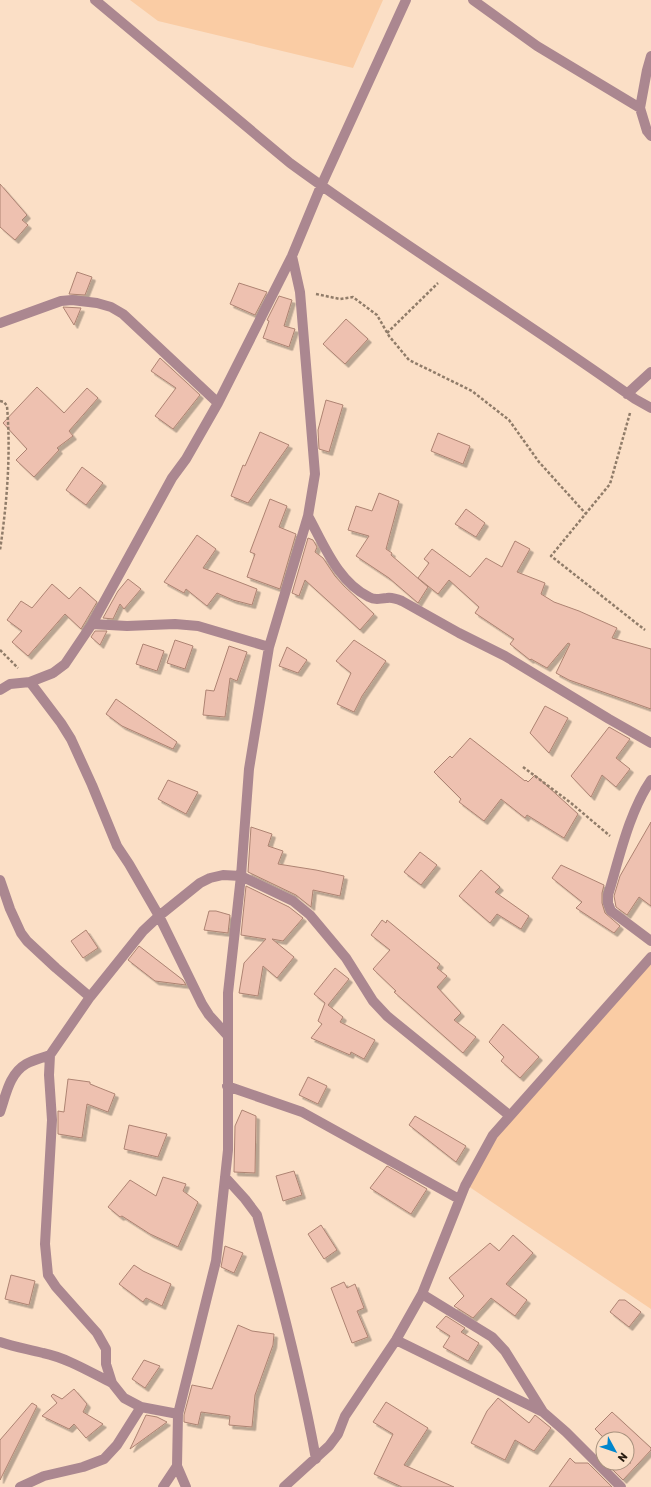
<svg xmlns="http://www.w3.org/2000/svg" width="651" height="1487" viewBox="0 0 651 1487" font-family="Rubik,sans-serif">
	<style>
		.green { fill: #facca4 }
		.building { fill: #eec1b0; stroke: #ad8372; filter: url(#shadow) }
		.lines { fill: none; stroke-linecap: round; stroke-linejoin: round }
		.path { stroke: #907c69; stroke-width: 2.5; stroke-dasharray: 3 2; stroke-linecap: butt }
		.minor { stroke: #ab8790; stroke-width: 10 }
	</style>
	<defs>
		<filter id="shadow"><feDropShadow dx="3.5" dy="3.5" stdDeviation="0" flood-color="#0004"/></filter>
	</defs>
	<rect width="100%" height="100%" fill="#fbdfc6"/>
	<path class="green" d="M130,0H383L353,68L158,21Z
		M651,959V1309L468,1186L496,1125Z"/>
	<path class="building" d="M0,184L27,215L22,220L28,225L15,240L0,227Z
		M77,272L92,277L85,295L69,294Z
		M239,283L267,292L255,315L230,304Z
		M279,296L292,300L284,326L295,329L289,347L263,338L269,321L267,320Z
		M63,307L81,308L74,325Z
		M346,319L368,339L345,364L323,344Z
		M160,358L200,395L173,429L155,416L176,388L151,371Z
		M37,387L64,413L87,388L98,398L69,431L73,436L57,448L59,450L34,477L16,460L27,449L3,423Z
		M326,400L343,405L329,452L319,449L318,430Z
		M260,432L289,445L248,503L231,496L243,465L245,466Z
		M438,433L470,446L463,464L431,451Z
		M82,467L103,483L86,505L66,490Z
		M379,493L399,501L386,549L392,553L391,555L428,587L418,603L389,578L356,556L369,536L348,530L356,506L372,511Z
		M270,499L287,506L279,527L296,534L280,589L247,577L255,554L250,552Z
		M466,509L485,523L476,537L455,524Z
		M197,535L216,549L203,568L257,589L252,605L233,600L217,593L207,606L186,589L184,593L164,582Z
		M308,538L313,540L317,547L315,552L323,558L335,576L344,586L374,614L360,630L305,580L299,596L292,593Z
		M515,541L530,549L517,572L545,583L541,594L554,602L579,611L617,628L612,638L651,649V709L569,680L556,673L570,644L568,643L547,668L531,659L530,660L510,644L514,639L475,613L479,607L449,580L438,594L418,578L429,563L424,559L432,549L470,577L486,558L502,567Z
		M128,579L141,589L124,609L120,604L113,619L103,618L118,591Z
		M52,584L69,599L80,587L97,602L81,629L65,614L28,656L12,642L22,631L7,620L21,601L32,608Z
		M95,631H107L100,645L91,637Z
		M175,640L193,646L185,669L167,663Z
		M354,640L386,661L362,696L354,712L337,704L351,673L336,661Z
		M143,644L164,651L157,671L136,664Z
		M229,646L247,652L237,681L230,678L225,717L203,715L206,690L214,691Z
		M287,647L307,660L298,673L279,666Z
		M116,699L177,742L173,749L122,726L106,714Z
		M545,706L568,718L549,753L530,733Z
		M609,727L630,739L616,758L630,769L616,787L602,775L591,797L571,776Z
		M470,738L525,781L526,780L528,782L535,775L578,814L564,838L527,815L525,818L501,799L484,821L459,802L461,799L434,772L450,756L452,758Z
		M168,780L198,792L186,814L158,799Z
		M651,822V906L639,897L627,915L616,907L614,896L620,876Z
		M251,827L272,834L268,846L283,851L278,864L316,870L344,876L340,896L313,890L311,907L296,895L248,872Z
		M420,852L437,865L421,885L404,872Z
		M561,865L604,885L602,893V903L605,913L620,926L614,933L576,908L582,902L552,878Z
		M481,870L500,887L495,892L529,916L521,929L497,914L490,923L459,896Z
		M246,886L289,907L303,918L283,941L272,939L294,957L277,978L263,966L258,996L239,993L244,963L266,939L241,935Z
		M209,911H216L230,915L228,933L204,930Z
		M382,920L386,923L387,920L440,964L437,968L447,976L437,987L461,1013L454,1020L476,1037L463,1053L394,992L396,991L373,969L390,950L371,935Z
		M86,930L98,948L83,958L71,941Z
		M139,946L183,980L186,985L155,981L128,960Z
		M335,968L349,979L328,1005L343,1017L340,1022L375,1040L364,1059L351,1052L350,1055L311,1038L322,1024L318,1021L325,1003L314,994Z
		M503,1024L539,1057L520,1078L501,1061L504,1057L489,1042Z
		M308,1077L327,1086L318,1104L299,1095Z
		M68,1079L90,1082V1084L115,1094L108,1112L87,1104L82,1138L58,1134V1111L64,1112Z
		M242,1110L256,1116L255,1173L234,1172L235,1126Z
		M415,1116L466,1146L456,1162L409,1125Z
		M129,1125L167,1134L158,1157L124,1149Z
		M387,1166L427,1189L411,1214L370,1188Z
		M294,1171L302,1195L283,1201L276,1176Z
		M163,1177L186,1184L183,1191L198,1202L178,1247L150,1234L122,1216L120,1217L108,1207L130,1180L156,1196Z
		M321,1225L337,1250L324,1259L308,1234Z
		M513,1235L533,1253L506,1284L527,1300L515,1316L491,1298L473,1318L454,1306L464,1296L449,1278L490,1243L499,1251Z
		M225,1246L243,1253L234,1273L221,1267Z
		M134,1265L143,1271L171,1284L162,1306L146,1298L143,1302L119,1284Z
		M11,1275L35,1281L29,1305L5,1299Z
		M344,1282L347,1288L355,1284L364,1308L357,1311L368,1337L352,1343L331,1288Z
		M619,1300H625L641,1312L629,1327L610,1312Z
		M446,1316L465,1328L461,1332L479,1343L468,1361L443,1347L450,1336L436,1327Z
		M238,1325L252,1331L274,1334L273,1345L255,1395L252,1427L229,1425L230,1416L201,1412L198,1425L184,1422V1415L192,1385L212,1389Z
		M144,1360L160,1366L145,1388L132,1379Z
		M74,1389L87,1404L83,1412L103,1424L86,1438L74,1424L69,1429L42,1416L57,1403L51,1396L53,1394L62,1399Z
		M498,1398L529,1423L535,1415L551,1428L534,1451L515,1440L505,1460L471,1443L487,1411Z
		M386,1402L428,1428L404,1465L454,1487H402L374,1474L393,1434L373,1422Z
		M32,1403L37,1406L0,1480V1440Z
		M612,1412L651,1448V1450L623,1480L606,1463H631L627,1460V1439H605L595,1429Z
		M146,1415L157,1417L167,1422L130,1449Z
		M570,1458L575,1463H588L612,1487H549Z"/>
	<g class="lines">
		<path class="path" d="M316,294L340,299L353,297L377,315L389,336L409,360L472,391L509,420L539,462L586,514
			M387,333L438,283
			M0,401L4,402L7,406C11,454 7,503 0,550
			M630,413L610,484L551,556L645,630
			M0,650L18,668
			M523,767L571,803L610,836"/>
		<path class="minor" d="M95,0L290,163C402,245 522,318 635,399L651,408
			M473,0L537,46L640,108L647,131L651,136
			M640,108L647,70L651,56
			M0,323L61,301L72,300L97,303L111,307L123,314L218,403
			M627,394L651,372
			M308,516C324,545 338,582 369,597C376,601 380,598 387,598C392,597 397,599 402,601L459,633L505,656L609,719L651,743
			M92,624L127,626L175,624L198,626L269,647
			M30,682L61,723L71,739L92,785L117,846L129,864L159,916L202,1004L209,1015L227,1035
			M0,690L10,684L30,682L53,673L65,664L92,624L172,478L186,459L218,403L292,256L321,186L406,0
			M651,780C629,812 619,859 608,895V903L611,911L651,941
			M0,880L10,909L21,933L27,941L56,968L90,997
			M227,1086L302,1112L459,1199
			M0,1112C6,1095 9,1074 26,1064C33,1060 42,1058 50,1055
			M225,1177L245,1199L257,1215C280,1296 301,1377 316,1459
			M422,1294L492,1337L505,1351L543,1412
			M396,1340L543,1412L566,1432L621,1487
			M0,1342C14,1347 28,1349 43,1353C67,1358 90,1372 112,1383
			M178,1414L141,1407L124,1398L112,1383L106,1364V1349L97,1333L56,1287L48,1275L45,1244L52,1120L49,1075L50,1055L90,997L143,931L159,916L200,883L210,878L223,875L241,876L293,901L310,915L346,958L373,1001L387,1016L509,1115
			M20,1487L44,1476L83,1467L104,1459L117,1445L141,1407
			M163,1487L177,1466
			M186,1487L177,1466L178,1414L216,1261L228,1150V993L241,876L249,769L269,647L308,516L315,474L300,292L292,256
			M284,1487L329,1446L338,1434L345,1416L396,1340L422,1294L465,1186L493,1135L651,957"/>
	</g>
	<g transform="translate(615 1451) rotate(130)"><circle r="19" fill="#fbdfc6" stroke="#a7917d"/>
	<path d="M0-3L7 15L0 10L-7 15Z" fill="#0086cd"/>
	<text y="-6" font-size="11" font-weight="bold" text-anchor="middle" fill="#281c10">N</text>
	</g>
</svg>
